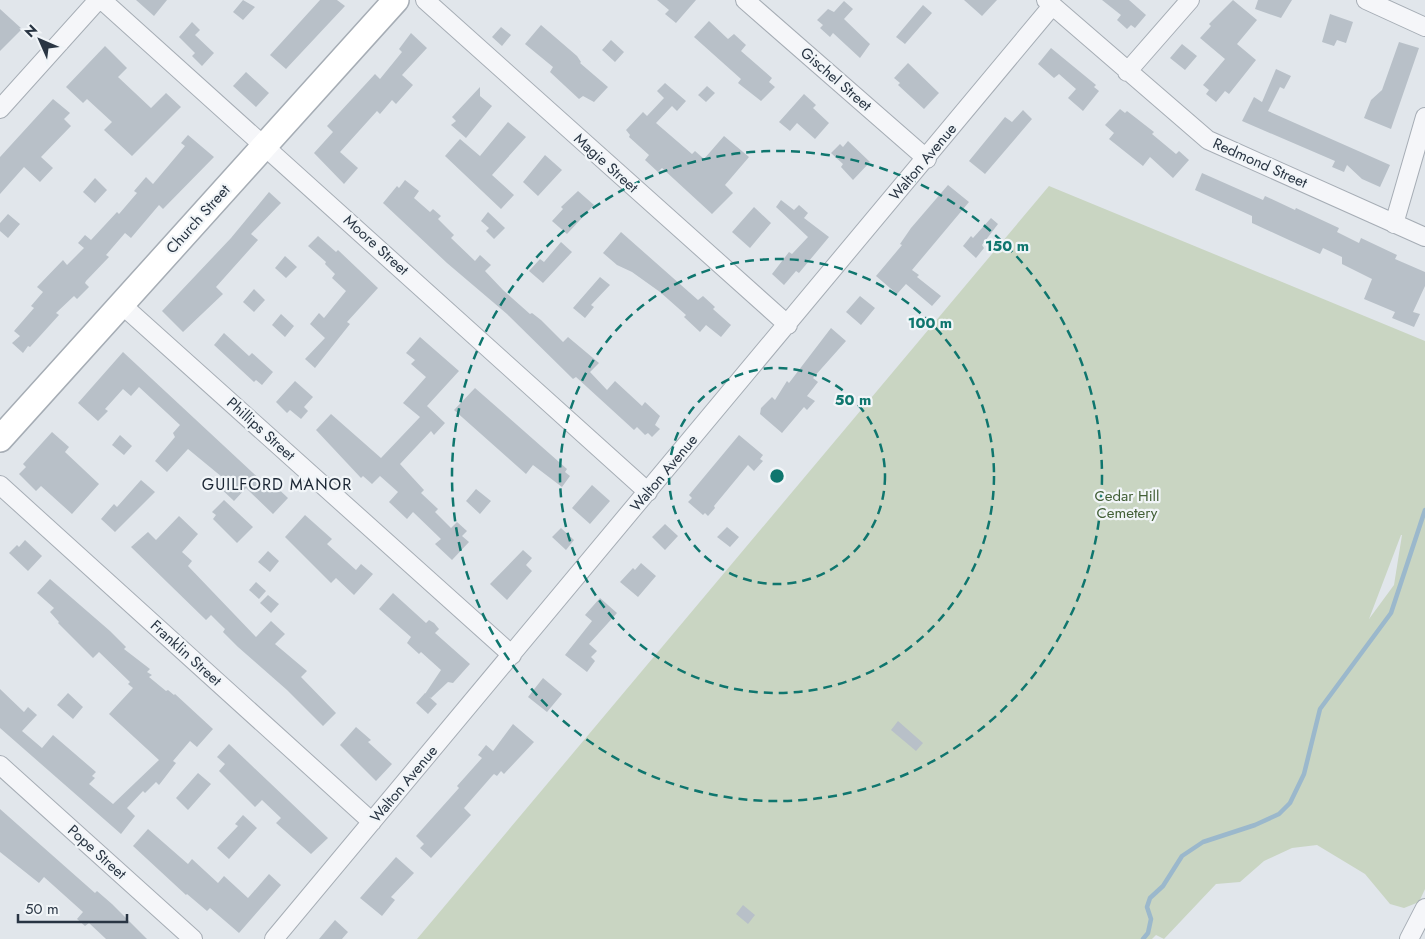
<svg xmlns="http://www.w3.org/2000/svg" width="1425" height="939" viewBox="0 0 1425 939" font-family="Jost,sans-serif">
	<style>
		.green { fill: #c9d5c2; fill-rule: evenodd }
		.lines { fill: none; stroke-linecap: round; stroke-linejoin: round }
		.stream { stroke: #9bb8cc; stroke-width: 4.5 }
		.building { fill: #b8c0c8 }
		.minor-casing { stroke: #a6adb5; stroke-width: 20 }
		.secondary-casing { stroke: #a6adb5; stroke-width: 28 }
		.minor { stroke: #f5f6f9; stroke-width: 18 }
		.secondary { stroke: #fff; stroke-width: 25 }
		.ring { fill: none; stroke: #0f766e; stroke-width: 2.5; stroke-dasharray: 9 6 }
		.labels { text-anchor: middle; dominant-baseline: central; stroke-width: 4.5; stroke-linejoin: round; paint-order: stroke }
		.street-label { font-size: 15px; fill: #293543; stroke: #f1f5f8 }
		.park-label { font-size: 15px; fill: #425f36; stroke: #f1f5f8 }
		.neighbourhood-label { font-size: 16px; letter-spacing: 1px; fill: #1b2634; stroke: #f1f5f8 }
		.centre { fill: #0f766e; stroke: #f1f5f8; stroke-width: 2.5 }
		.ring-label { font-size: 15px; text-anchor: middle; font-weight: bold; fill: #0f766e; stroke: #f1f5f8; stroke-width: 4.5; stroke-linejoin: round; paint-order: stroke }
	</style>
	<rect width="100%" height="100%" fill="#e1e6eb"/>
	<path class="green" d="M1049,186L1425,341V889L1419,902L1404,908L1390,904L1365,874L1317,845L1292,848L1264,861L1240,882L1216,884L1164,939L1156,935L1152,939H417ZM1402,535L1394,585L1369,619L1401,535Z"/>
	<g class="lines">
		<path class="stream" d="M1143,939L1148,933L1151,919L1147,907L1150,898L1163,886L1182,856L1203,842L1255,825L1279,814L1290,803L1304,774L1320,709L1391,613L1425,510"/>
	</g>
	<path class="building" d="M136,0H167L154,16Z
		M243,0L255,7L243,20L233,12Z
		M320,0H337L345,6L286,69L270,55Z
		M657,0H696L676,23L665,14L669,10Z
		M964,0H997L982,16Z
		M1102,0H1129L1146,15L1135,28L1131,25L1127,29L1117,20L1121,15Z
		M1233,0L1257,20L1237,44L1256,60L1229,94L1225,91L1216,102L1206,94L1209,90L1203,85L1225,59L1200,38L1211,26L1209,24Z
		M1258,0H1292L1281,18L1255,9Z
		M844,1L853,9L844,19L870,44L860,58L833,33L830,37L820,28L823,25L817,20L828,9L834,12Z
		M923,5L932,13L905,44L896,37Z
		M0,9L22,29L0,51Z
		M1330,14L1353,22L1346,43L1337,40L1334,46L1322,42Z
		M709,21L728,39L734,34L746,45L741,51L772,78L769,82L775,87L761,101L738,83L741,79L694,37Z
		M192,22L200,30L195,35L214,53L202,66L192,56L195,53L179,37Z
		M541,25L577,56L581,62L580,63L608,87L594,102L583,96L579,99L550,72L553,67L525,44Z
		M501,27L511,35L502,46L492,37Z
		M411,33L427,48L402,75L413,85L396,104L392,100L380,114L377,111L340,152L358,168L344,184L314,153L333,132L327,126L375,74L380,79L402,52L399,49Z
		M611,40L624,52L615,62L602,50Z
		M1399,42L1419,48L1391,129L1364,118L1371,100L1382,90Z
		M1182,44L1197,56L1185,70L1170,58Z
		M105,46L127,68L118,77L151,108L166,93L181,107L132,156L104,130L112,122L87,99L83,103L66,87Z
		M1051,48L1096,85L1094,87L1099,91L1083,111L1068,98L1076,89L1059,74L1054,78L1038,64Z
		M908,63L939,93L924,109L898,85L900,83L894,78Z
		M1276,69L1291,76L1284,89L1280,87L1268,111L1390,165L1380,187L1362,179L1347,165L1344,172L1332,167L1335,161L1242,121L1254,97L1262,102Z
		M246,72L269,93L256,107L233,86Z
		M665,83L686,101L677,111L672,106L656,123L692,154L695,151L704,159L724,136L749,157L725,185L733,193L712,214L662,168L658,172L645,160L649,155L629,137L630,135L626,130L643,112L647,116L664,98L657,91Z
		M707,86L715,93L706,102L698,95Z
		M480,87V96L492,106L466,138L451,125L456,121L452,117Z
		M804,94L816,105L813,108L829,123L815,139L797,123L790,131L779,122Z
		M53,99L70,113L64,119L71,126L41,157L53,168L40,182L24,167L0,194V157Z
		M1120,109L1125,113L1127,111L1154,132L1152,134L1176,154L1179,151L1189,160L1173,178L1150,157L1143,166L1109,139L1114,133L1105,125Z
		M1023,110L1032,119L985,174L969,161L1005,117L1012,122Z
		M508,122L526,137L492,175L514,195L501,209L445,156L460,139L480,156Z
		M188,135L214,157L163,209L159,205L131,238L125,233L106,255L109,257L86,281L85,283L89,287L77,299L74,296L56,313L59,315L30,347L28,346L23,353L12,343L20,336L14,331L34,308L31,306L43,292L37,287L63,260L67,265L84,248L78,243L85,235L91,240L117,212L119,214L137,193L134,191L146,177L153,184L185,146L181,143Z
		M848,141L870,162L853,180L841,167L843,164L831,153L840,144L843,147Z
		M545,155L562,170L538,196L523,182Z
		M1202,173L1263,200L1265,196L1295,210L1296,208L1339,228L1337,232L1359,243L1361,238L1397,255L1395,259L1425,272V286L1413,312L1420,314L1414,327L1392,318L1395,312L1364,299L1372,279L1342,264V257L1323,248L1320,254L1289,240L1252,223V216L1195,190Z
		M95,178L107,190L95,203L83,192Z
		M405,180L419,191L414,198L430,212L433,209L441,216L438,219L454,235L451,238L475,261L480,255L491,265L485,271L503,290L530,314L532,313L541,320L563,342L568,337L599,363L590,372L607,390L615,381L642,406L645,402L660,416L655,425L660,429L652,437L648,433L645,435L637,427L634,430L576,377L573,379L507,314L447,263L383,203L397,186L399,188Z
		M948,185L969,202L912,270L919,275L917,277L941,296L932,306L906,284L897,294L876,276L902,245L900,244L911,228Z
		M578,191L594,205L567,234L552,221L563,209L561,207Z
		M269,192L281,203L251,234L258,240L216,287L223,294L183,332L162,311L231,238Z
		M781,200L794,210L799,205L808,213L804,218L829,237L799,273L796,271L784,285L772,274L789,252L792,254L808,237L776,207Z
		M754,207L771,223L750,248L732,232Z
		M488,212L505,228L494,239L486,231L489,228L481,221Z
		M8,214L20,224L8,238L0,231V223Z
		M991,218L998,224L982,245L984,248L976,258L963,246L971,236L973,238Z
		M621,232L698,300L703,296L715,307L713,309L731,325L721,337L706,325L700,332L684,317L686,315L660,292L632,272L617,265L603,253Z
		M318,236L336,252L338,250L378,288L347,322L350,324L315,368L305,359L325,338L310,324L319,313L324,318L346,291L332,278L335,274L325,264L326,262L308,246Z
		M561,242L572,252L543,283L529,271L540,259L544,262Z
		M285,256L297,267L286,278L275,268Z
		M600,277L610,285L591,305L594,307L585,318L573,308Z
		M254,289L265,300L254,312L243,302Z
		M860,296L875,308L861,325L846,312Z
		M281,314L294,326L285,337L272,325Z
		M831,328L846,341L813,378L818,382L807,396L815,401L807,410L804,407L782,433L760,414L761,408L772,397L775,400L787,381L789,383Z
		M224,333L249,356L252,353L273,372L262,385L256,380L254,382L214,345Z
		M420,337L459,371L427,406L445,423L434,435L431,431L400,464L424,490L421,493L438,509L435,512L451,528L457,522L467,531L462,536L469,542L452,560L435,544L441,539L413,512L407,519L389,502L398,492L380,476L372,484L363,476L361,478L316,430L331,414L381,458L420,417L403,403L426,377L411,364L415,360L406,353Z
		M123,352L265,484L267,482L271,485L272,483L288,498L273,514L246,488L234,501L216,484L222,477L188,449L167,472L155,461L175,437L173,433L180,425L139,387L131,396L123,389L105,409L108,411L98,421L78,403Z
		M295,381L313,397L304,407L308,411L301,419L290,410L287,413L276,402Z
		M475,388L567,469L565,472L570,476L562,487L533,465L526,474L454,410Z
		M52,432L69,447L65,452L99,484L72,514L41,486L36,491L19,474L26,467L23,464Z
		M120,435L132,446L124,455L112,445Z
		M739,435L763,455L760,459L763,461L754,471L748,465L714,506L715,508L708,516L705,513L703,515L688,502L692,498L689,495Z
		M141,480L155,492L115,532L101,519L114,504L117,507Z
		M592,485L610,501L590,524L572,508Z
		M476,489L491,501L480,514L466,501Z
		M224,500L253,527L237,543L213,519L216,515L212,512Z
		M305,515L332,539L327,544L356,570L361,564L373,574L354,595L336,578L331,583L285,537Z
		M179,516L198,534L182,552L192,561L188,566L256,637L271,621L285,634L275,644L307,671L301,677L336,713L323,726L287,690L238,647L223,632L225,629L211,615L206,620L131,547L148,532L156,540Z
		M665,524L678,536L665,550L652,537Z
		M727,527L739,537L730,547L717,537Z
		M561,528L574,540L566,550L552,537Z
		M25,540L42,556L28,571L9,553L17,545L19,547Z
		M523,550L532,558L526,565L532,571L507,600L490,584Z
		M268,551L279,561L270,572L258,562Z
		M641,563L656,576L638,597L620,582L633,568L635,570Z
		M50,579L110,631L126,647L124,649L150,669L147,672L152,675L149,677L166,691L168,690L174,695L175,694L213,729L197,747L190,741L173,761L176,763L159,785L156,782L145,793L143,791L127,808L135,816L121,834L0,728V689L24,712L28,707L37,715L22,731L42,748L53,735L96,772L92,776L95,778L89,784L113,804L159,760L109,714L133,688L128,684L130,682L99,652L93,658L58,623L59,622L50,612L54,608L37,593Z
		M256,582L266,591L259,599L249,590Z
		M393,593L426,623L429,620L434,623L439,629L435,633L470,664L453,683L448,682L431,698L425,694L441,670L421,652L419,654L407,643L411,637L379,609Z
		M268,595L279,604L271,613L260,603Z
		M600,598L617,613L589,644L597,651L591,657L595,661L587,672L565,655L592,621L585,615Z
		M543,678L562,694L547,712L528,697Z
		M68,693L83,707L73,719L57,705Z
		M425,693L437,704L428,714L416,703Z
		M898,721L923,743L916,751L891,730Z
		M513,724L534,742L504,774L501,771L497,776L494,774L492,776L464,808L471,815L431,858L420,848L424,844L416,836L459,788L457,786L482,758L478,755L486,745L493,751Z
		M356,727L371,740L368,742L392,764L376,781L340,745Z
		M229,744L328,838L311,854L276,823L281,818L262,800L255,807L219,771L225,764L217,757Z
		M198,773L211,784L188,810L176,798Z
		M0,809L95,893L97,891L112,904L147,939H106L89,923L85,926L77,919L83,912L44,877L39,883L0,852Z
		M243,815L257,828L229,859L217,848L238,826L235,824Z
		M148,829L188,864L192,859L218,883L224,876L248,898L269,874L281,885L239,933L210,908L207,911L187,894L186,895L133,846Z
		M396,857L414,873L391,897L395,900L382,916L360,898Z
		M743,905L755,915L748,924L736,914Z
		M335,920L348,932L342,939H319Z"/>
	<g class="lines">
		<defs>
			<path id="minor" d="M102,0L648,492
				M425,0L788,325
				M745,0L927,159
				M1046,0L1208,140L1425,237
				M1366,0L1425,27
				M1127,72L1190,0
				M0,109L98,0
				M1394,224L1425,117
				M121,304L512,655
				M0,485L372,822
				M0,765L193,939
				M274,939L1052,6
				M1409,939L1425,908"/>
			<path id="secondary" d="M0,439L396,0"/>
		</defs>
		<use href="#minor" class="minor-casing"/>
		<use href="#secondary" class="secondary-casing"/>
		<use href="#minor" class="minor"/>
		<use href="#secondary" class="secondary"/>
	</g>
	<g class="ring">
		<circle cx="777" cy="476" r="108"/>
		<circle cx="777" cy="476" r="217"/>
		<circle cx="777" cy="476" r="325"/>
	</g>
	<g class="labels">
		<g class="street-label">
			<text transform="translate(836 79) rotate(41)">Gischel Street</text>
			<text transform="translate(923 162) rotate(-50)">Walton Avenue</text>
			<text transform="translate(606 163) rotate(42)">Magie Street</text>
			<text transform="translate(1260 163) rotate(24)">Redmond Street</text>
			<text transform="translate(198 219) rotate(-48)">Church Street</text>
			<text transform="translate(376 245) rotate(42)">Moore Street</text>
			<text transform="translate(261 429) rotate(42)">Phillips Street</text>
			<text transform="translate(664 473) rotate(-50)">Walton Avenue</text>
			<text transform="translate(186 653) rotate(42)">Franklin Street</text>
			<text transform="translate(404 784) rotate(-50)">Walton Avenue</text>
			<text transform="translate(97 852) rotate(42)">Pope Street</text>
		</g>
		<g class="park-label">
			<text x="1127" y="496">Cedar Hill<tspan x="1127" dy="17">Cemetery</tspan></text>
		</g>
		<g class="neighbourhood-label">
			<text x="277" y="484">GUILFORD MANOR</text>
		</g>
	</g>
	<circle cx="777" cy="476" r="8" class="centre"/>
	<g class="ring-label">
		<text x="1007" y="251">150 m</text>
		<text x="930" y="328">100 m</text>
		<text x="853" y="405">50 m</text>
	</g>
	<g transform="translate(40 40) rotate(315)" stroke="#f1f5f8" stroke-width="4" paint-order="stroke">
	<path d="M0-4L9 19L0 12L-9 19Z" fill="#293543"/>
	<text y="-8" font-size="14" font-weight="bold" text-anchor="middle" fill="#293543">N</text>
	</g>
	<path d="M18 914v8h109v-8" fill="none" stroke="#293543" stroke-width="2.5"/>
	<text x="25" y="914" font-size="15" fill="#293543" stroke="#f1f5f8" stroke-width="4" paint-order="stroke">50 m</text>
</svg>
